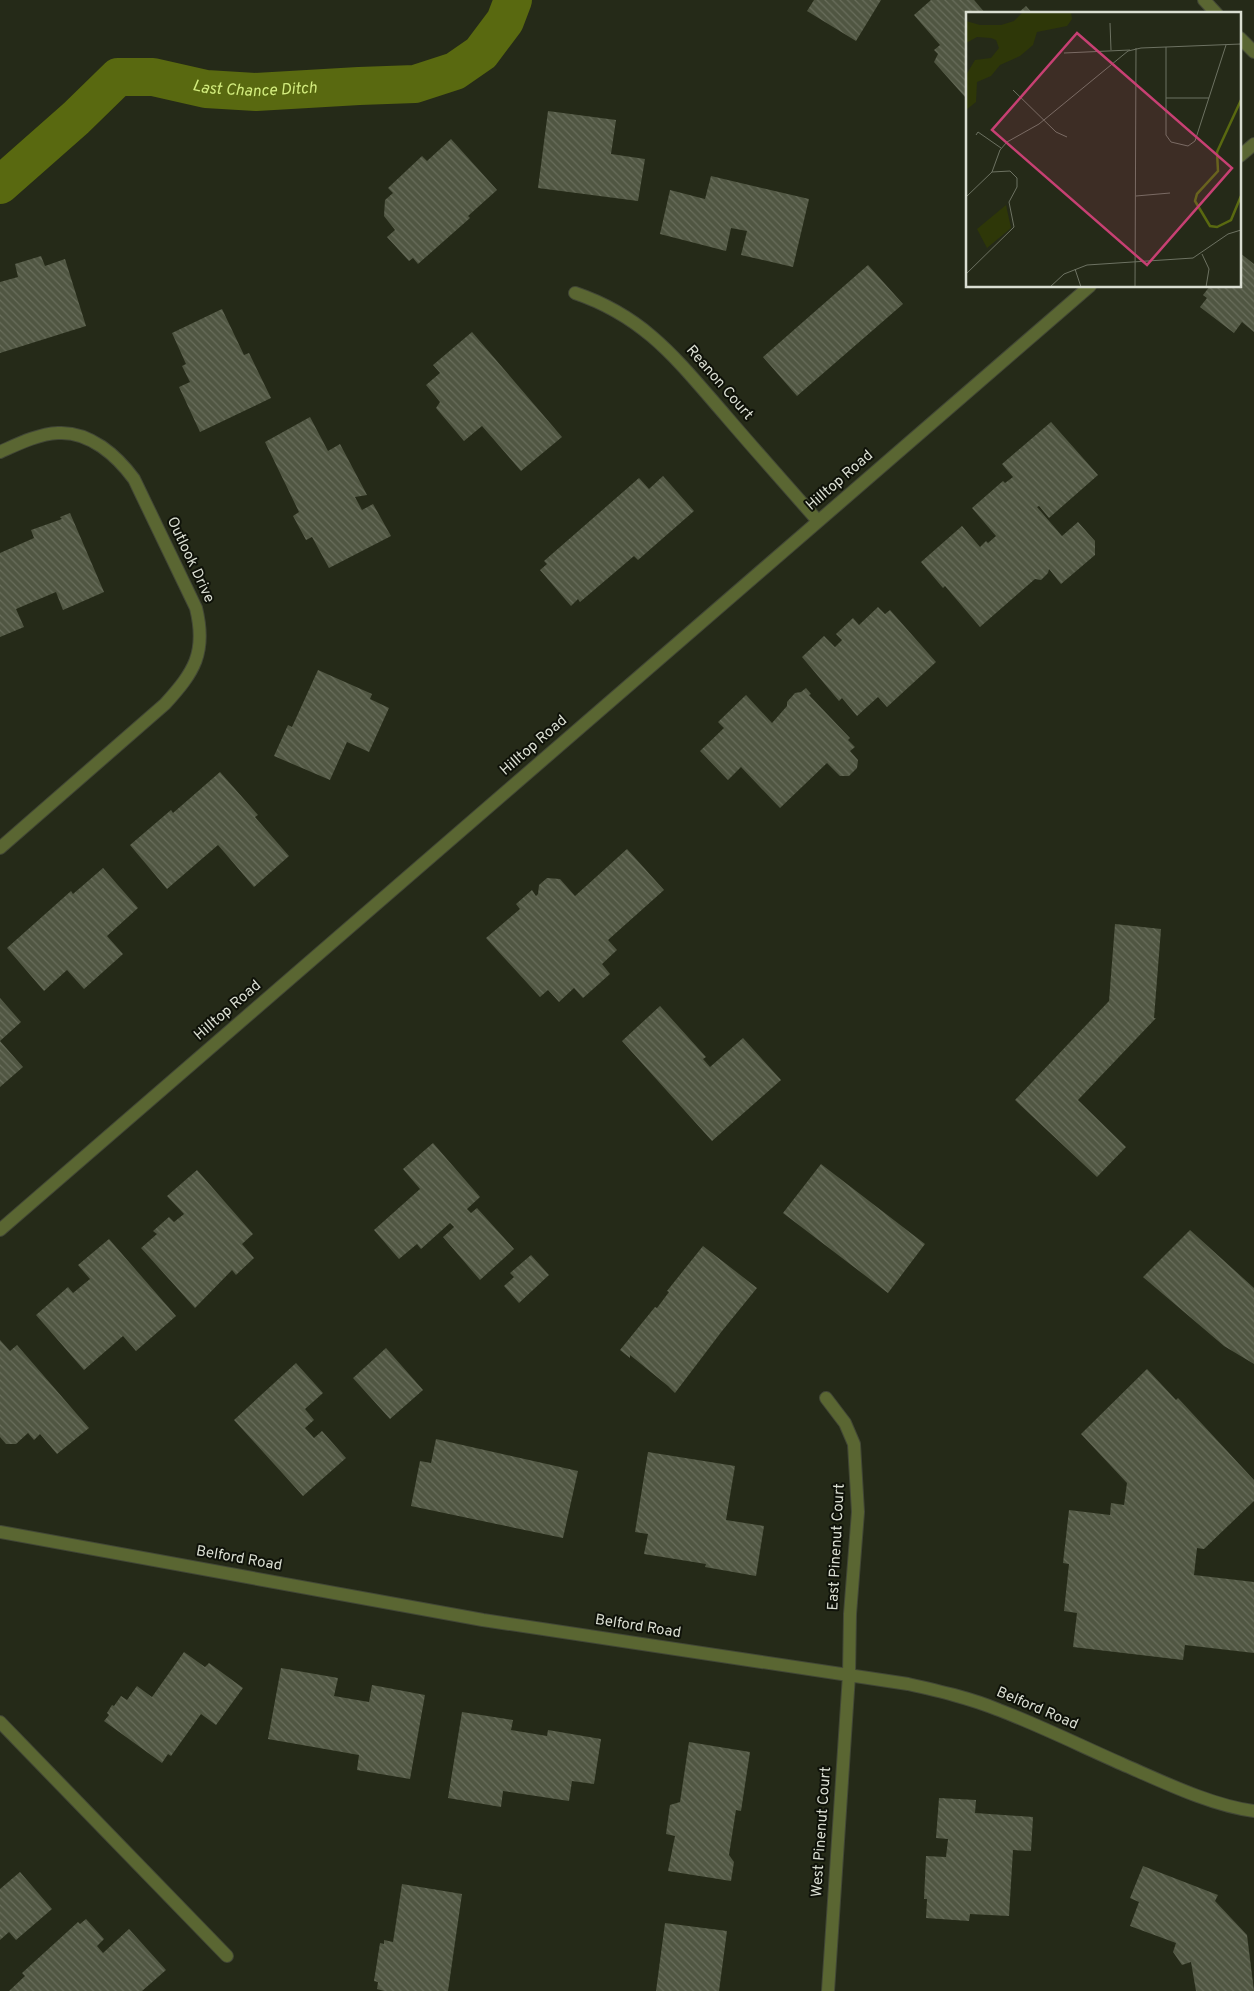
<svg xmlns="http://www.w3.org/2000/svg" width="1254" height="1991" viewBox="0 0 1254 1991" font-family="Overpass,sans-serif">
	<style>
		.lines { fill: none; stroke-linecap: round; stroke-linejoin: round }
		.canal { stroke: #596910; stroke-width: 38 }
		.building { fill: url(#building-back-hatch) }
		.minor-casing { stroke: #424736; stroke-width: 14 }
		.minor { stroke: #5a6632; stroke-width: 12 }
		.labels { text-anchor: middle; dominant-baseline: central; stroke-width: 4; stroke-linejoin: round; paint-order: stroke }
		.street-label { font-size: 15px; fill: #daded2; stroke: #0f1209 }
		.water-label { font-size: 16px; font-style: italic; fill: #d3ed7f; stroke: #0f1209 }
		.inset-river { fill: none; stroke: #596910; stroke-width: 2.5 }
		.inset-road { fill: none; stroke: #6d7262; stroke-width: 1 }
		.view { fill: #c74073; fill-opacity: 0.15; stroke: #c74073; stroke-width: 2.5 }
		.inset-edge { fill: none; stroke: #daded2; stroke-width: 2.5 }
	</style>
	<defs>
		<pattern id="building-back-hatch" width="6" height="6" patternUnits="userSpaceOnUse" patternTransform="scale(1.25)"><rect width="6" height="6" fill="#505642"/><path d="M-1 5l2 2M0 0l6 6M5-1l2 2" fill="none" stroke="#696e5c"/></pattern>
	</defs>
	<rect width="100%" height="100%" fill="#252a18"/>
	<g class="lines">
		<path class="canal" id="s1" d="M0,185L76,118L118,77H153L206,89L256,92L359,86L415,84L455,71L481,53L505,21L513,0"/>
	</g>
	<path class="building" d="M814,0H881L856,41L807,11Z
		M931,0H974L986,14H968V95L965,97L934,62L938,54L934,50L940,45L914,15Z
		M1026,6L1033,14H1017Z
		M548,111L616,120L611,154L645,159L638,201L538,188Z
		M451,139L497,190L468,216L470,218L418,264L413,258L409,261L387,237L395,230L384,216L385,200L393,193L388,188L422,156L427,161Z
		M711,176L809,199L793,267L741,255L747,231L731,228L726,251L660,234L670,190L705,199Z
		M1240,253L1254,264V332L1242,322L1234,333L1200,307L1207,298L1203,295L1210,286H1240Z
		M41,256L45,266L65,259L86,326L0,353V282L18,277L15,264Z
		M868,265L903,304L797,396L763,357Z
		M222,309L244,355L249,353L271,398L200,432L179,387L190,382L182,366L186,364L172,333Z
		M472,332L562,437L521,471L482,426L464,441L436,408L440,402L426,385L440,373L433,365Z
		M310,417L328,451L340,444L367,495L355,497L362,510L373,504L391,536L329,568L312,537L306,540L293,516L299,512L265,442Z
		M1051,422L1098,475L1049,518L1039,506L1037,507L1062,536L1078,522L1095,541V555L1061,584L1049,569L1048,573L1041,580L1035,579L980,627L945,586L943,588L921,562L962,526L980,547L986,541L988,543L996,536L972,508L1003,481L1005,483L1013,477L1002,464Z
		M663,476L694,511L638,560L634,556L580,602L578,599L571,606L540,570L547,564L544,561L639,478L649,489Z
		M70,513L104,592L63,610L56,592L16,609L24,627L0,637V553L34,538L31,530L62,519L60,517Z
		M878,607L885,614L890,610L936,662L887,707L878,697L857,716L842,698L839,701L802,657L824,636L835,647L842,640L836,634L853,618L859,625Z
		M318,670L372,694L370,699L389,708L369,752L347,742L330,780L274,756L288,725L292,727Z
		M806,688L811,694L809,695L850,738L848,740L855,747L850,751L858,760L857,768L849,776H840L827,763L780,808L741,767L728,780L700,751L724,728L718,722L746,695L772,723L787,706V702L795,693L801,692Z
		M220,772L258,815L255,817L289,856L254,887L218,845L167,889L130,845L171,810L173,813Z
		M627,849L664,890L608,940L617,950L602,964L610,974L583,998L574,988L559,1002L548,990L540,997L486,938L520,909L516,904L532,890L536,896L538,894L539,885L547,878L560,879L575,896Z
		M103,868L138,908L107,936L123,954L84,989L67,970L44,991L7,948L71,891L73,894Z
		M1115,924L1161,929L1154,1018H1156L1078,1100L1126,1147L1097,1177L1015,1100L1109,1001Z
		M0,998L21,1022L0,1041Z
		M660,1006L706,1057L703,1059L710,1067L743,1038L781,1080L712,1141L622,1041Z
		M0,1041L23,1067L0,1087Z
		M433,1143L480,1197L467,1209L471,1213L477,1208L514,1249L480,1280L443,1237L454,1227L450,1223L421,1249L417,1244L399,1259L374,1230L420,1189L403,1169Z
		M821,1164L925,1244L888,1293L783,1213Z
		M197,1170L253,1234L242,1244L254,1258L236,1275L232,1270L195,1308L141,1248L157,1234L153,1231L169,1217L174,1222L184,1214L167,1196Z
		M1190,1230L1254,1288V1364L1224,1346L1143,1277Z
		M109,1239L176,1316L136,1351L123,1336L84,1370L36,1315L68,1287L73,1293L90,1279L78,1265Z
		M703,1246L757,1288L722,1331L675,1393L668,1386L630,1355V1358L620,1350L655,1307L657,1308L669,1292L667,1291Z
		M531,1255L549,1275L519,1303L504,1286L514,1277L510,1273Z
		M0,1340L10,1351L17,1345L89,1428L57,1454L40,1434L34,1440L28,1433L16,1444H6L0,1437Z
		M386,1348L423,1390L390,1419L353,1378Z
		M296,1363L323,1393L305,1409L314,1420L305,1428L314,1438L322,1431L346,1458L303,1496L234,1420Z
		M1147,1369L1176,1400L1178,1398L1254,1480V1501L1204,1549L1197,1548L1194,1575L1254,1582V1653L1185,1645L1183,1660L1073,1647L1077,1613L1064,1611L1069,1564L1063,1563L1069,1510L1110,1515L1111,1503L1124,1505L1127,1483L1081,1434Z
		M436,1439L578,1471L563,1538L411,1506L420,1461L431,1463Z
		M648,1452L735,1466L726,1520L764,1526L756,1576L705,1567L706,1564L644,1554L648,1534L635,1532Z
		M184,1652L205,1667L209,1663L243,1688L216,1725L201,1714L171,1756L168,1754L162,1763L104,1721L109,1715L107,1713L112,1705L114,1706L121,1696L127,1700L137,1686L152,1697Z
		M281,1668L338,1678L334,1696L369,1702L372,1685L425,1695L410,1779L357,1770L359,1755L268,1739Z
		M462,1712L513,1720L511,1730L547,1736L548,1730L601,1739L594,1784L572,1781L569,1801L503,1791L501,1807L448,1798Z
		M689,1742L750,1752L741,1811L736,1810L729,1855L734,1862L731,1881L668,1871L675,1836L666,1834L670,1805L680,1802Z
		M939,1798L976,1800L975,1813L1033,1817L1031,1851L1013,1850L1009,1916L970,1914L969,1921L926,1918L927,1899H924L926,1856L946,1857L948,1839L936,1838Z
		M1143,1866L1218,1895L1215,1901L1247,1935L1254,1991H1196L1191,1962L1182,1965L1173,1952L1176,1943L1130,1926L1139,1902L1130,1898Z
		M20,1872L52,1909L16,1940L9,1932L0,1940V1889Z
		M402,1884L462,1894L448,1991H384L377,1989L378,1982L374,1981L380,1943L384,1944V1940L393,1942Z
		M86,1919L104,1939L97,1946L103,1953L129,1929L166,1970L142,1991H9L25,1976L22,1973L78,1922L80,1924Z
		M665,1923L727,1931L719,1991H656Z"/>
	<g class="lines">
		<defs>
			<path id="minor" d="M1204,0L1217,14
				M1240,38L1254,52
				M1240,156L1254,144
				M575,293C646,317 678,361 726,416C756,451 787,486 818,521
				M0,452C18,444 38,434 58,433C90,431 117,456 134,479L196,608C207,653 194,672 165,704L0,848
				M0,1230L1090,286
				M826,1398L845,1423L854,1444L858,1512L850,1614L849,1675L828,1991
				M0,1532L483,1620L908,1684C939,1691 970,1698 999,1710C1041,1726 1081,1746 1122,1764C1161,1781 1212,1806 1254,1811
				M0,1722L227,1956"/>
		</defs>
		<use href="#minor" class="minor-casing"/>
		<use href="#minor" class="minor"/>
	</g>
	<g class="labels">
		<g class="street-label">
			<text transform="translate(719 383) rotate(49)">Reanon Court</text>
			<text transform="translate(840 481) rotate(-41)">Hilltop Road</text>
			<text transform="translate(190 560) rotate(65)">Outlook Drive</text>
			<text transform="translate(534 746) rotate(-41)">Hilltop Road</text>
			<text transform="translate(228 1011) rotate(-41)">Hilltop Road</text>
			<text transform="translate(837 1547) rotate(-87)">East Pinenut Court</text>
			<text transform="translate(239 1559) rotate(10)">Belford Road</text>
			<text transform="translate(638 1627) rotate(9)">Belford Road</text>
			<text transform="translate(1037 1709) rotate(23)">Belford Road</text>
			<text transform="translate(822 1832) rotate(-86)">West Pinenut Court</text>
		</g>
		<g class="water-label">
			<text stroke="none"><textPath href="#s1" startOffset="298">Last Chance Ditch</textPath></text>
		</g>
	</g>
	<g transform="translate(966 12)">
		<rect width="275" height="275" fill="#252a18"/>
		<path d="M57,0H105L106,7L101,14L71,20L67,33L54,44L34,53L25,64L11,70L10,90L0,98V63L9,48L25,46L33,36L30,28L25,26L11,25L0,31V9L14,13H35L48,9ZM40,193L45,216L21,236L11,217Z" fill="#2e3708"/>
		<path class="inset-river" d="M275,88L251,140L252,159L231,182L229,189L244,214L251,215L265,208L275,184"/>
		<path class="inset-road" d="M144,11L145,38M200,35V123L205,130L222,134L229,129L260,33M98,41L164,38M47,78L90,120L101,125M200,86H243M10,123L12,120L35,136M170,184L204,181M0,185L26,160L34,138L41,130L73,112L162,39L175,36L275,32M236,242L243,257L240,275M109,257L115,275M0,262L48,215L43,190L51,175V166L44,159L26,160M84,275L98,262L121,253L227,246L262,222L275,218M169,275L170,36"/>
		<path class="view" d="M111,21L266,156L181,253L26,118Z"/>
		<rect width="275" height="275" class="inset-edge"/>
	</g>
</svg>
